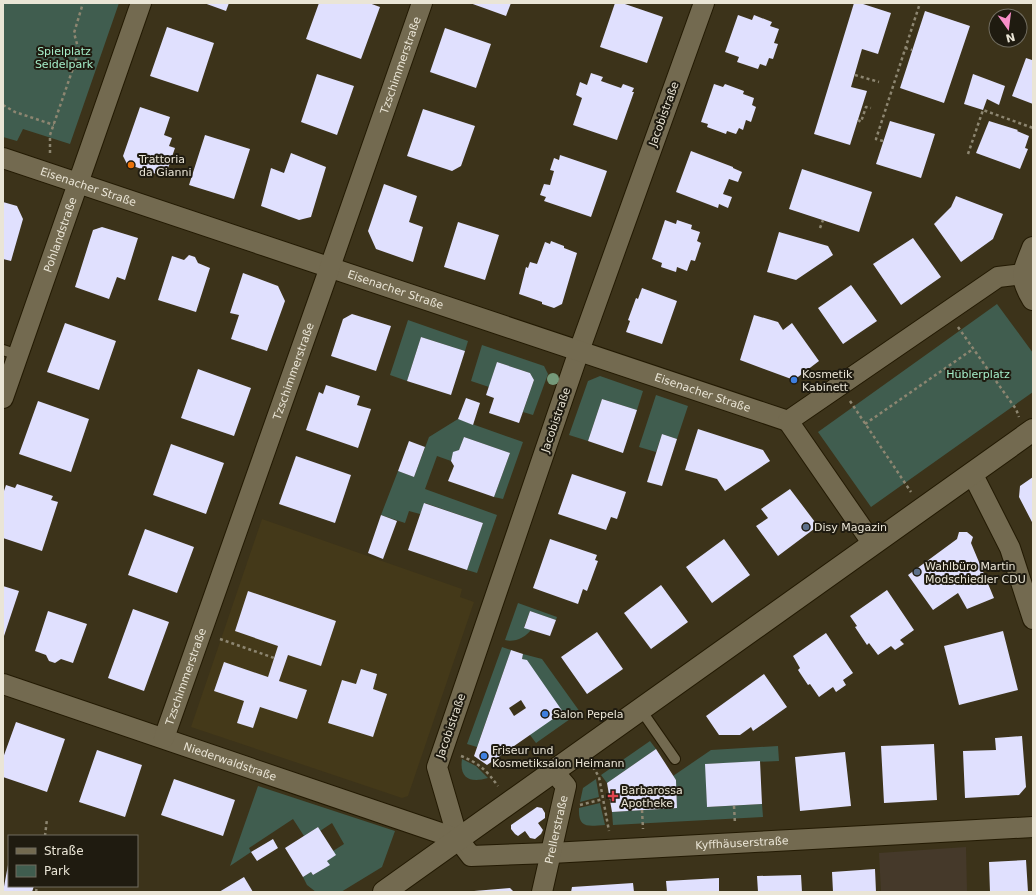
<svg xmlns="http://www.w3.org/2000/svg" width="1036" height="895" viewBox="0 0 1036 895" font-family="'DejaVu Sans',sans-serif">
	<style>
		.commercial { fill: #45392a }
		.built { fill: #443919 }
		.green { fill: #405d4f }
		.building { fill: #e0e0fe; fill-rule: evenodd }
		.lines { fill: none; stroke-linecap: round; stroke-linejoin: round }
		.service-casing { stroke: #231a03; stroke-width: 12 }
		.minor-casing { stroke: #231a03; stroke-width: 22 }
		.tertiary-casing { stroke: #231a03; stroke-width: 24 }
		.path { stroke: #8d8671; stroke-width: 2.5; stroke-dasharray: 3 3; stroke-linecap: butt }
		.service { stroke: #736a50; stroke-width: 10 }
		.minor { stroke: #736a50; stroke-width: 20 }
		.tertiary { stroke: #736a50; stroke-width: 22 }
		.tree { fill: #759a7a }
		.food-dot { fill: #e8710a; stroke: #1f1b10; stroke-width: 1.5 }
		.shop-dot { fill: #3f7fe0; stroke: #1f1b10; stroke-width: 1.5 }
		.service-dot { fill: #5c6f8a; stroke: #1f1b10; stroke-width: 1.5 }
		.health-dot { fill: #e0444e; stroke: #1f1b10; stroke-width: 1.5 }
		.labels { text-anchor: middle; dominant-baseline: central; stroke-width: 4; stroke-linejoin: round; paint-order: stroke }
		.park-label { font-size: 11px; fill: #a4eec9; stroke: #1f1b10 }
		.street-label { font-size: 11px; fill: #eae5d6; stroke: #1f1b10 }
		.poi-label { font-size: 11px; fill: #eae5d6; stroke: #1f1b10; text-anchor: start }
	</style>
	<rect width="100%" height="100%" fill="#3c331a"/>
	<path class="commercial" d="M966,847L967,892H881L879,853Z"/>
	<path class="built" d="M262,519L462,589L460,597L474,602L408,796L402,798L191,727Z"/>
	<path class="green" d="M3,3H119L70,144L23,129L17,141L3,137Z
		M997,304L1033,353V392L871,507L818,432Z
		M408,320L468,341L465,351L421,337L407,381L390,375Z
		M482,345L544,366L548,374L533,415L523,412L534,380L530,373L497,362L489,387L471,381Z
		M600,376L643,391L637,410L602,399L588,441L569,435L588,381Z
		M656,395L688,406L677,439L662,434L656,452L639,447Z
		M458,419L523,442L503,499L494,497L510,453L464,437L459,450L453,453L451,461L437,456L425,489L497,515L477,573L467,570L483,523L425,503L420,514L409,511L405,523L381,515L398,471L414,477L429,437Z
		M518,603L557,617L556,620L530,611L524,627L531,630C526,637 514,643 505,640Z
		M502,647L511,650L477,747L467,744Z
		M523,654L542,659L580,712L536,743L530,735L527,661L522,659Z
		M650,741L656,749L607,783L601,775Z
		M778,746L779,761L706,764L707,807L762,804L763,817L613,825L612,812L677,808L676,780L673,776L711,750Z
		M462,759L476,766L488,778C471,783 459,779 462,759Z
		M596,779L599,797L580,802L583,788Z
		M258,786L395,831L382,867L341,892H316L307,885L303,877L311,872L313,875L329,865L327,861L333,851L344,844L332,823L320,831L318,827L304,836L293,819L249,848L251,852L230,866Z
		M600,803L605,825C588,826 578,829 579,808Z"/>
	<path class="building" d="M204,3H229L226,11Z
		M319,3H369L380,7L361,59L306,39Z
		M470,3H511L506,16Z
		M615,3H622L663,17L647,63L600,47Z
		M854,3H860L891,13L878,54L862,49L851,87L867,91L850,145L814,134Z
		M925,11L970,26L944,103L900,88Z
		M738,15L752,20L754,15L772,22L770,26L779,29L774,43L778,44L773,59L769,58L766,66L760,64L758,69L737,62L739,57L725,52Z
		M167,27L214,43L198,92L150,76Z
		M445,28L491,44L476,88L430,72Z
		M1033,57V104L1012,96L1026,58L1032,60Z
		M591,73L603,77L601,81L621,88L623,84L634,88L632,92H634L617,140L573,125L582,98L576,95L580,82L587,85Z
		M317,74L354,86L337,135L301,122Z
		M973,74L1005,86L999,105L987,99L983,110L964,104Z
		M714,84L723,87L725,84L744,91L743,94L754,98L752,105L756,107L751,122L746,120L743,130L739,128L736,134L727,131L726,134L707,127L708,124L701,122Z
		M140,107L170,117L164,135L172,138L169,146L175,148L165,177L127,164L123,156Z
		M423,109L475,126L461,166L452,171L407,156Z
		M890,121L935,134L921,178L876,164Z
		M989,121L1018,130L1017,131L1029,136L1025,148L1028,149L1020,169L976,153Z
		M205,135L250,149L234,199L189,185Z
		M691,151L733,167V168L742,172L738,182L729,179L723,194L732,197L728,208L719,204L718,208L676,192Z
		M291,153L326,167L311,217L299,220L261,206L271,168L284,173Z
		M560,155L607,171L591,217L544,201L546,197L540,195L544,184L550,185L554,171L550,170L554,158L559,160Z
		M802,169L872,192L859,232L789,209Z
		M384,184L417,196L409,222L423,227L413,262L376,249L368,231Z
		M956,196L1003,214L993,239L961,262L934,224L951,207Z
		M3,202L17,206L23,219L11,261L3,259Z
		M665,220L676,224L677,220L692,225L691,229L700,232L697,241L701,243L695,261L691,260L687,271L677,267L676,272L661,267L662,263L652,259Z
		M458,222L499,235L485,280L444,267Z
		M102,227L138,238L125,280L117,277L109,299L75,287L93,230Z
		M779,232L828,246L833,255L796,280L767,272Z
		M913,238L941,277L901,305L873,264Z
		M551,241L564,246V248L577,253L562,304L554,308L542,304V302L519,294L526,267L528,268L530,262L537,264L545,242L550,244Z
		M189,255L195,257L198,263L210,268L196,312L158,300L172,256L184,260Z
		M243,273L278,286L285,301L267,351L231,339L239,315L230,313Z
		M851,285L877,321L843,344L818,308Z
		M642,288L677,301L662,344L626,332L630,321L628,320L636,298L638,299Z
		M352,314L391,326L376,371L331,356L343,319Z
		M754,315L778,322L783,330L792,323L819,361L794,380L740,360Z
		M65,323L116,341L99,390L47,372Z
		M421,337L465,351L451,395L407,381Z
		M497,362L530,373L534,380L519,423L489,413L494,398L486,395Z
		M198,369L251,388L234,436L181,418Z
		M326,385L360,396L357,405L371,409L358,448L306,430L319,392L323,394Z
		M466,398L480,403L473,425L458,419Z
		M602,399L637,410L623,453L588,441Z
		M38,401L89,419L71,472L19,454Z
		M698,429L763,450L770,461L725,491L717,479L685,470Z
		M662,434L677,439L662,486L647,482Z
		M464,437L510,453L494,497L448,481L454,466L451,461L453,452L459,450Z
		M409,441L425,447L414,477L398,471Z
		M171,444L224,463L206,514L153,495Z
		M296,456L351,475L335,523L279,504Z
		M572,474L626,492L617,519L611,517L606,530L558,514Z
		M1033,477V524L1019,497L1020,486Z
		M17,484L53,496L51,500L58,502L42,551L3,538V494L6,485L15,488Z
		M790,489L818,526L778,556L756,526L768,518L761,509Z
		M424,503L483,523L467,570L408,550Z
		M381,515L397,521L383,559L368,553Z
		M145,529L194,547L177,593L128,575Z
		M959,532H967L973,537L971,543L994,598L967,609L958,593L933,610L908,575L957,539Z
		M550,539L597,555L595,560L598,561L587,591L583,589L578,604L533,588Z
		M724,539L750,575L712,603L686,567Z
		M661,585L688,622L651,649L624,613Z
		M3,586L19,591L3,639Z
		M887,590L914,630L900,640L904,644L895,650L891,646L878,655L869,643L867,645L855,627L857,626L850,616Z
		M248,591L336,621L321,666L288,655L279,681L307,690L297,719L260,707L253,728L237,723L244,701L214,691L224,662L268,677L278,646L235,631Z
		M133,609L169,622L144,691L108,678Z
		M48,611L87,624L73,663L61,659L55,663L49,661L46,655L35,651Z
		M530,611L556,620L550,636L524,628Z
		M1003,631L1018,690L959,705L944,646Z
		M597,632L623,669L587,694L561,657Z
		M826,633L853,673L843,680L846,685L836,692L833,687L819,697L810,684L808,685L798,670L800,668L793,656Z
		M511,650L523,654L522,659L527,660L563,712L487,765L474,756ZM521,700L526,708L514,716L509,708Z
		M361,669L377,674L373,689L387,694L373,737L328,723L342,680L356,684Z
		M764,674L787,707L753,731L751,727L740,735H719L706,716Z
		M16,722L65,739L47,792L3,777V758Z
		M1022,736L1026,787L1019,795L965,798L963,751L996,750L995,738Z
		M934,744L937,800L884,803L881,746Z
		M656,749L676,780L677,808L612,812L607,783Z
		M97,750L142,765L125,817L79,802Z
		M845,752L851,806L800,811L795,757Z
		M760,761L762,804L707,807L705,764Z
		M174,779L235,800L223,836L161,815Z
		M537,807L542,808L545,813V818L538,823L543,830L541,834L535,839L530,838L525,831L518,836L515,834L511,829V825Z
		M318,827L336,855L327,861L330,865L313,875L311,872L303,877L285,848Z
		M273,839L278,848L257,861L251,852Z
		M1026,860L1028,892H990L989,862Z
		M8,865L9,886H34L32,892H3Z
		M875,869L876,892H833L832,872Z
		M801,875L802,892H758L757,876Z
		M244,877L253,892H219Z
		M719,878V892H667L666,881Z
		M633,883L634,892H571L572,887Z
		M510,888L514,892H474V891Z"/>
	<g class="lines">
		<defs>
			<path id="service" d="M3,350L18,355
				M641,710L675,759"/>
			<g id="minor">
				<path id="s1" d="M704,3L579,351L437,767L458,839L471,856L551,853L1033,827"/>
				<path id="s2" d="M3,158L788,421"/>
				<path id="s3" d="M3,398L141,3"/>
				<path d="M972,473L1010,548L1033,619"/>
				<path d="M873,544L788,421L998,277L1023,274"/>
				<path id="s4" d="M3,684L458,839"/>
				<path id="s5" d="M164,738L330,267L422,3"/>
				<path id="s6" d="M542,892L566,786L554,772"/>
			</g>
			<path id="tertiary" d="M1033,248C1024,272 1019,276 1033,299
				M384,892L1033,430"/>
		</defs>
		<use href="#service" class="service-casing"/>
		<use href="#minor" class="minor-casing"/>
		<use href="#tertiary" class="tertiary-casing"/>
		<path class="path" d="M905,48L912,50
			M855,75L879,82
			M3,105L15,112L54,125
			M858,120L861,122L866,107L871,108
			M883,141L876,139L920,3
			M50,153V135L79,51L74,33L83,3
			M968,154L983,110L1033,128
			M820,228L823,220
			M958,327L1008,398L1016,409L1019,417
			M850,401L911,492
			M865,424L973,349
			M220,639L274,658
			M461,756C479,763 487,771 498,786
			M593,767L599,777L609,831
			M580,805L603,799
			M734,806L735,824
			M642,810L643,829
			M45,836L47,819
			M36,892L37,886"/>
		<use href="#service" class="service"/>
		<use href="#minor" class="minor"/>
		<use href="#tertiary" class="tertiary"/>
	</g>
	<circle class="tree" cx="553" cy="379" r="6"/>
	<circle class="food-dot" cx="131" cy="165" r="4"/>
	<g class="shop-dot">
		<circle cx="794" cy="380" r="4"/>
		<circle cx="545" cy="714" r="4"/>
		<circle cx="484" cy="756" r="4"/>
	</g>
	<g class="service-dot">
		<circle cx="806" cy="527" r="4"/>
		<circle cx="917" cy="572" r="4"/>
	</g>
	<path class="health-dot" d="M611 790h4v4h4v4h-4v4h-4v-4h-4v-4h4z"/>
	<g class="labels">
		<g class="park-label">
			<text x="64" y="51">Spielplatz<tspan x="64" dy="13">Seidelpark</tspan></text>
			<text x="978" y="374">Hüblerplatz</text>
		</g>
		<g class="street-label">
			<text stroke="none"><textPath href="#s5" startOffset="713">Tzschimmerstraße</textPath></text>
			<text transform="translate(664 114) rotate(-70)">Jacobistraße</text>
			<text stroke="none"><textPath href="#s2" startOffset="90">Eisenacher Straße</textPath></text>
			<text stroke="none"><textPath href="#s3" startOffset="173">Pohlandstraße</textPath></text>
			<text stroke="none"><textPath href="#s2" startOffset="414">Eisenacher Straße</textPath></text>
			<text stroke="none"><textPath href="#s5" startOffset="389">Tzschimmerstraße</textPath></text>
			<text stroke="none"><textPath href="#s2" startOffset="738">Eisenacher Straße</textPath></text>
			<text transform="translate(556 420) rotate(-71)">Jacobistraße</text>
			<text stroke="none"><textPath href="#s5" startOffset="65">Tzschimmerstraße</textPath></text>
			<text transform="translate(451 726) rotate(-71)">Jacobistraße</text>
			<text stroke="none"><textPath href="#s4" startOffset="240">Niederwaldstraße</textPath></text>
			<text stroke="none"><textPath href="#s6" startOffset="64">Prellerstraße</textPath></text>
			<text stroke="none"><textPath href="#s1" startOffset="1177">Kyffhäuserstraße</textPath></text>
		</g>
		<g class="poi-label">
			<text x="139" y="159">Trattoria<tspan x="139" dy="13">da Gianni</tspan></text>
			<text x="802" y="374">Kosmetik<tspan x="802" dy="13">Kabinett</tspan></text>
			<text x="814" y="527">Disy Magazin</text>
			<text x="925" y="566">Wahlbüro Martin<tspan x="925" dy="13">Modschiedler CDU</tspan></text>
			<text x="553" y="714">Salon Pepela</text>
			<text x="492" y="750">Friseur und<tspan x="492" dy="13">Kosmetiksalon Heimann</tspan></text>
			<text x="621" y="790">Barbarossa<tspan x="621" dy="13">Apotheke</tspan></text>
		</g>
	</g>
	<rect width="1036" height="895" fill="none" stroke="#eae5d6" stroke-width="8"/>
	<rect x="8" y="835" width="130" height="52" fill="#1f1b10" stroke="#706c5f"/>
	<rect x="16" y="848" width="20" height="6" fill="#736a50" stroke="#706c5f"/>
	<text x="44" y="855" font-size="12" fill="#eae5d6">Straße</text>
	<rect x="16" y="865" width="20" height="12" fill="#405d4f" stroke="#706c5f"/>
	<text x="44" y="875" font-size="12" fill="#eae5d6">Park</text>
	<g transform="translate(1008 28) rotate(166)"><circle r="19" fill="#1f1b10" stroke="#706c5f"/>
	<path d="M0-3L7 15L0 10L-7 15Z" fill="#f98fc9"/>
	<text y="-6" font-size="11" font-weight="bold" text-anchor="middle" fill="#eae5d6">N</text>
	</g>
</svg>
